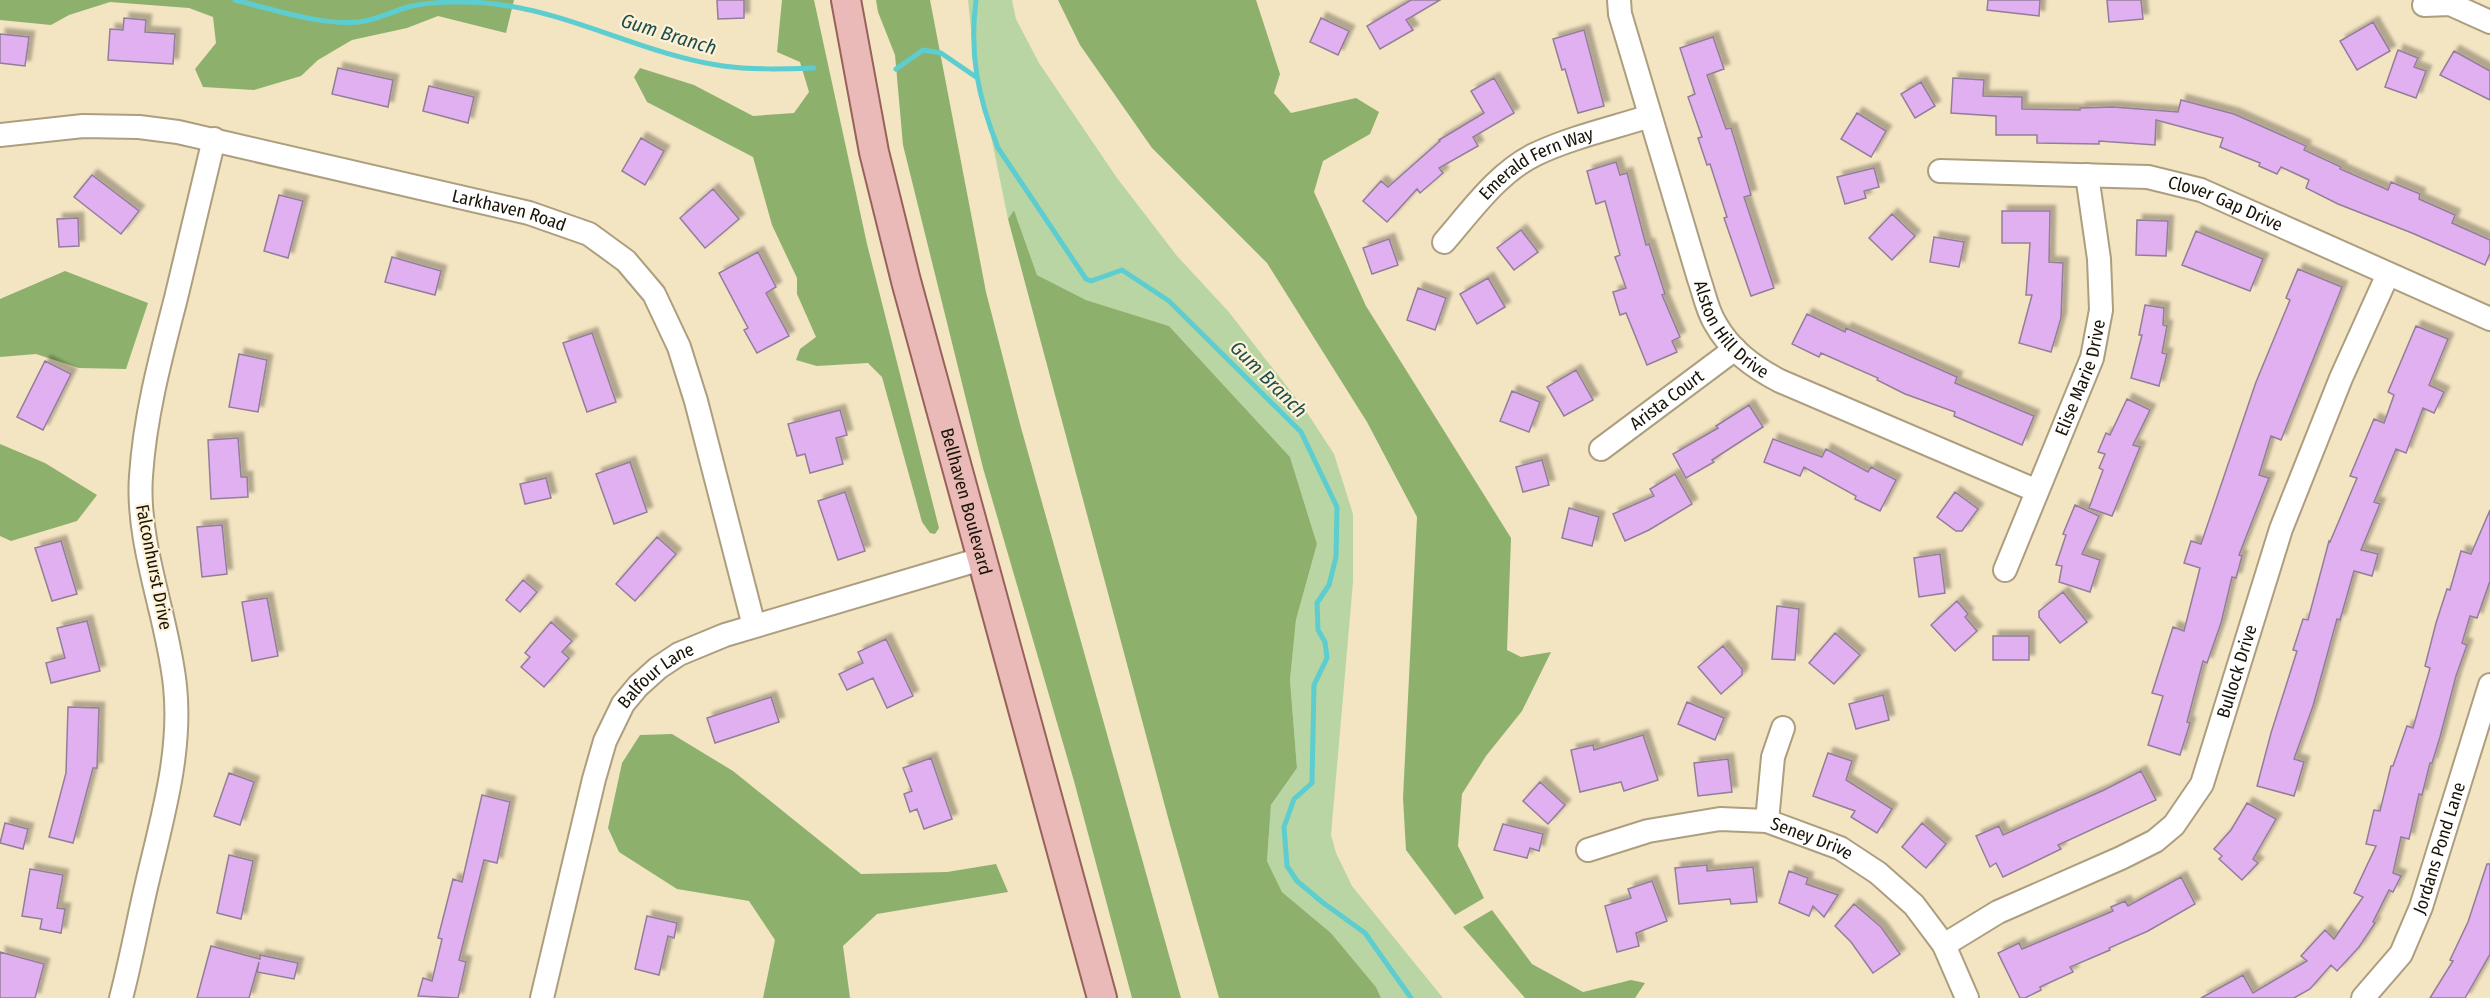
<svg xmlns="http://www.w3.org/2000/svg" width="2490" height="998" viewBox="0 0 2490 998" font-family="'Fira Sans Condensed',sans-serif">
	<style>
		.green { fill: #b9d5a3 }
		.forest { fill: #8db16c }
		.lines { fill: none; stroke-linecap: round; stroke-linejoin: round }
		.stream { stroke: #5dcdcf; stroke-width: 5 }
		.building { fill: #e0b0f0; stroke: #937e9a; stroke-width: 1.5; filter: url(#shadow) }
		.minor-casing { stroke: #ac9e7e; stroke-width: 26 }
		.major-casing { stroke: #98625b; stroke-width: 32 }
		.minor { stroke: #fff; stroke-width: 22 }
		.major { stroke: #eabab8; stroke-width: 28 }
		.labels { text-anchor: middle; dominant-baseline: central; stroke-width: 4.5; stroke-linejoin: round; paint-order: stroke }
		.street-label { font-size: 18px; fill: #191307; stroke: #fef2d6 }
		.water-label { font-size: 20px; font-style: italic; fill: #1c4e4f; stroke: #fef2d6 }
	</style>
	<defs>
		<filter id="shadow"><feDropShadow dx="5.5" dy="-5.5" stdDeviation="1.5" flood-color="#0004"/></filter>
	</defs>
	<rect width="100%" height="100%" fill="#f3e4c2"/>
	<path class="green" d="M968,0H1012L1016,19L1039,63L1117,178L1177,256L1228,311L1306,411L1334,454L1353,514V582L1331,835L1336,853L1352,886L1443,998H1381L1376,987L1331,933L1282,892L1267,861L1271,805L1297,768L1290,680L1296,620L1317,544L1290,457L1169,326L1086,300L1037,275L1014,210L1008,219L989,126L976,77Z"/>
	<path class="forest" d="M0,0H514L506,33L438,16L407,28L352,40L318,60L301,76L254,90L203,87L195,69L216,43L213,17L189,8L110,2L69,15L51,25L0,20Z
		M782,0H814L867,244L939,528L935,534L930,533L922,522L882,377L868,363L817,366L796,360L800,349L816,337L797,294V278L772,225L753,157L647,102L634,77L640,68L694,85L753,116L794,113L809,92L800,62L777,52Z
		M876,0H930L986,292L1020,424L1181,998H1132L1074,781L983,468L903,145L895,55L878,12Z
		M1058,0H1256L1280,74L1274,93L1291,113L1356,98L1379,112L1370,134L1323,161L1314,192L1366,306L1511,538L1507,650L1521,657L1551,652L1522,711L1486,756L1462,794L1458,846L1484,898L1455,915L1406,850L1403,798L1417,517L1367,422L1267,263L1152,148L1080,45Z
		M1014,210L1037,275L1086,300L1169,326L1290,457L1317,544L1296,620L1290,680L1297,768L1271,805L1267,861L1282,892L1331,933L1376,987L1381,998H1219L1170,825L1008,219Z
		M65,271L148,303L126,369L79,368L36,354L0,357V299Z
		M0,444L45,463L97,495L77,521L11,541L0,536Z
		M672,734L733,771L861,874L947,872L996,864L1008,892L877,914L843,946L850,998H763L775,940L749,901L677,889L619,852L608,828L622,763L640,735Z
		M1492,910L1532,964L1583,992L1631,980L1645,983L1635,998H1525L1463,927Z"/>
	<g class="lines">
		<path class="stream" d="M235,0C272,9 328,28 365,21C380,18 394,11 408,7C429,1 473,1 495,4C573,13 645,55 723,66C752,70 784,69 814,68
			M976,0C969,54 978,97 998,148L1086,279L1091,281L1122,270L1169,301L1301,432L1337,507L1336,557L1329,585L1317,603L1318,630L1325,642L1327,658L1314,685L1312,783L1294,799L1284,827L1287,866L1297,881L1322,902L1365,933L1411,998
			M896,69L923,50L941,53L976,77"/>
	</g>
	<path class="building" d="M717,0H744V18L718,19Z
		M1411,0H1440L1406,20L1413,30L1380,49L1367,26Z
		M1988,0H2040L2039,16L1987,10Z
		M2107,0H2141L2143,19L2109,22Z
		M124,18L146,20L145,32L175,34L173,64L108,60L110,29L123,30Z
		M1321,18L1349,31L1338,55L1310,42Z
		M2373,22L2390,51L2357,70L2340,41Z
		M1584,30L1604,106L1578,113L1565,69L1562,70L1553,39Z
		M0,34L29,37L25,66L0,63Z
		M1713,37L1724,69L1707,75L1726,129L1731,128L1739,154L1751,195L1744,197L1774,288L1751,296L1724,218L1727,217L1710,164L1707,165L1698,138L1702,137L1688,97L1695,94L1680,48Z
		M2398,50L2418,58L2414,67L2426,71L2416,98L2385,87Z
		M2454,51L2490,71V100L2440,75Z
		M338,68L393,80L388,107L332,94Z
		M1494,78L1514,113L1473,137L1478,146L1439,168L1443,173L1420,193L1417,189L1387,222L1363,201L1381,181L1388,187L1440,141L1439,140L1484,113L1471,91Z
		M1953,78L1984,80L1983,96L2022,97V109L2080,110V108L2113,107L2178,112L2181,100L2234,114L2306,146L2304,150L2341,167L2340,169L2388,190L2391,182L2420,194L2419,199L2455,215L2452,223L2490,240V253L2485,265L2412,233L2338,204L2306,188L2309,180L2281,167L2277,174L2259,166L2260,163L2220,147L2223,138L2156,120L2155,145L2099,141V144L2037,143V135H1996V116L1951,113Z
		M1921,82L1935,106L1915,118L1901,94Z
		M429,86L474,97L468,123L423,111Z
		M1857,113L1886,131L1871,157L1841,139Z
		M641,138L664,151L645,185L622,171Z
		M1616,162L1620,175L1627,173L1646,245L1649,244L1665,294L1662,295L1680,337L1672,341L1677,352L1647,365L1626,313L1620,315L1613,292L1626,288L1615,257L1620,255L1605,201L1596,204L1587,171Z
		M1874,168L1879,187L1864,191L1866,198L1845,204L1837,177Z
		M92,175L139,211L121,234L74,197Z
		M713,189L739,219L705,248L680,218Z
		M279,195L303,201L288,258L264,251Z
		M2002,211H2050L2049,262L2063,263L2061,318L2051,352L2019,343L2032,295H2026L2030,243H2002Z
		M1892,214L1915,236L1892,260L1869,238Z
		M78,218L79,246L59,247L57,219Z
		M2137,220L2168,221L2166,256L2136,255Z
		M1521,230L1538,252L1514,270L1497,248Z
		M2196,231L2263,259L2250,291L2182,265Z
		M1934,237L1964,242L1959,267L1930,262Z
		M1389,239L1398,265L1372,274L1363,248Z
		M758,252L776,287L766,293L789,336L757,353L744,330L748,328L719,273Z
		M392,257L441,271L435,295L385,282Z
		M2298,269L2342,287L2281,440L2271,436L2259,475L2269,478L2239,555L2242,556L2236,578L2232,577L2221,623L2207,663L2203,661L2187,722L2190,723L2180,755L2148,745L2163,696L2152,693L2173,627L2184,631L2200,568L2184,563L2191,541L2201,544L2256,382L2290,300L2286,298Z
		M1488,278L1505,307L1477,324L1460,294Z
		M1418,288L1446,298L1435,330L1407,320Z
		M2145,305L2164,308L2163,325L2167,326L2162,353L2167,354L2159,386L2131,378L2142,335H2139Z
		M1807,314L1845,332L1846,328L1957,377L1955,383L2034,416L2022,445L1954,416L1955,412L1905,394L1877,380L1878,378L1821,353L1819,357L1792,344Z
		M2416,326L2448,339L2429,385L2444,392L2434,413L2423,408L2406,453L2396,449L2374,502L2380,504L2361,550L2378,554L2372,576L2354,571L2340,620L2337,619L2313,706L2294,759L2304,762L2294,796L2257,786L2271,733L2297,651L2293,650L2303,619L2308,620L2329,541L2330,542L2357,478L2350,476L2374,419L2384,423L2394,395L2388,392Z
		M592,333L616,402L587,412L563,343Z
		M239,354L267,360L258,412L229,407Z
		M45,361L71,374L43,430L17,417Z
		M1576,370L1593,400L1564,416L1547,387Z
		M1512,391L1540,402L1529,432L1500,421Z
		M2127,399L2150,410L2133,445L2140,447L2112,516L2089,508L2103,470L2099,468L2105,454L2098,452L2106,433L2110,435Z
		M1749,405L1763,427L1712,460L1714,462L1686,478L1673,454L1718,428L1716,426Z
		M840,410L847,435L836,438L843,464L810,473L805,454L797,456L788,424Z
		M238,438L241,477H247L248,497L211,499L208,440Z
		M1773,439L1822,457L1826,449L1868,472L1871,467L1896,480L1880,511L1855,499L1856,496L1804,467L1800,476L1764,462Z
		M1542,460L1549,485L1523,492L1516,467Z
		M630,462L647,512L614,524L596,474Z
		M1675,474L1692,504L1649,530L1625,541L1613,514L1654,496L1650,489Z
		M546,478L551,498L525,504L520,484Z
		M845,492L865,551L838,560L818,501Z
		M1955,492L1978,509L1962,531H1956L1937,517Z
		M2075,505L2099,516L2082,554L2100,560L2090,592L2059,582L2062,566L2056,565L2066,535L2063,534Z
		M1569,508L1599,517L1592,546L1562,538Z
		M2490,510V581L2477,618L2470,616L2462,643L2467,645L2456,676L2440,737L2432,763H2430L2422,795L2419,794L2409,839L2401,837L2393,873L2401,876L2393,892L2389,890L2373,922L2375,923L2359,947L2337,971L2331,965L2310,989L2294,998H2201L2243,975L2253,993L2307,961L2301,956L2325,930L2334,939L2363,897L2354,893L2376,846L2366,844L2374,810L2380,811L2391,766H2393L2407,726L2413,728L2430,668L2425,666L2436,623L2447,589L2450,590L2461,551L2471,554Z
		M222,525L227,574L202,577L197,527Z
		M657,537L676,554L635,601L616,584Z
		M61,541L77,594L52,601L35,548Z
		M1940,554L1945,593L1919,597L1914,558Z
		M523,580L537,592L520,612L506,600Z
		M2063,592L2087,622L2060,643L2039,617V611Z
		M267,598L278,656L252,661L242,602Z
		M1957,601L1968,614L1965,617L1977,631L1955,651L1931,625Z
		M1777,606L1799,609L1795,660L1772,659Z
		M87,621L100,671L51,683L46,663L65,658L57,628Z
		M551,622L572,641L562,652L569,658L544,687L521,667L530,657L525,653Z
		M1835,633L1860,655L1834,684L1809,663Z
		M1993,636H2029V660H1993Z
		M886,639L913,696L887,708L873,678L847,690L839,674L863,663L858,652Z
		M1723,646L1742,669V675L1721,694L1698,667Z
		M1883,695L1889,720L1856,729L1849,704Z
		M771,697L779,722L715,743L707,718Z
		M1687,702L1724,718L1715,740L1678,724Z
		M68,707L99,708L97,768H93L73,843L49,837L66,773Z
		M1643,735L1658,780L1624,791L1621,782L1580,792L1571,750L1593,745L1594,750Z
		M1828,753L1852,761L1846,780L1892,809L1877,833L1851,817L1855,811L1813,796Z
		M931,758L952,819L924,829L917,809L910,812L904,794L912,791L903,768Z
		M1728,759L1732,792L1698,796L1694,763Z
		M2141,771L2156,800L2058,845L2061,849L2003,877L1996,863L1990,867L1976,836L1999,826L2003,835L2104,790Z
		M229,773L254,782L240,825L214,816Z
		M1540,782L1565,805L1548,824L1523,801Z
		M482,795L510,802L497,863L484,860L459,960L466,962L458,998L418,996L423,978L432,981L442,939L438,938L453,879L462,882Z
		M2247,803L2276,819L2253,859L2258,863L2242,880L2219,859L2222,856L2214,849L2231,830Z
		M5,823L28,829L23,849L0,843Z
		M1922,823L1946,844L1926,868L1902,847Z
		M1503,824L1543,834L1539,851L1530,848L1527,858L1494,850Z
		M229,855L253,861L241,919L217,913Z
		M2487,864H2490V954L2465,998H2430L2453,961L2450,960L2468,922Z
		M1707,865V871L1753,867L1757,902L1731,904L1730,899L1679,904L1675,868Z
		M30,869L63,875L57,908L65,909L61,933L40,929L42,919L22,916Z
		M1789,871L1808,878L1806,884L1838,895L1824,917L1813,906L1809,916L1779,903Z
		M2181,877L2195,904L2148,931L2109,948L2110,950L2070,967L2073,972L2040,987L2041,990L2025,998H2020L1998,953L2019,943L2022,949L2113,911L2111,907L2125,901L2128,906Z
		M1652,881L1667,921L1636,933L1639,946L1617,952L1605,906L1631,898L1628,889Z
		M1854,904L1881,927L1900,954L1873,973L1851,942L1835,926Z
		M647,916L677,923L674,938L668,936L659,975L635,969Z
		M211,946L260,959V955L298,963L294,979L257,972L259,962L249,998H197Z
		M0,952L44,964L35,998H0Z"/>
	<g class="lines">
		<defs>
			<g id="minor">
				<path id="s1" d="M1619,0L1620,14L1699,279C1704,293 1707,310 1715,323C1730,350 1753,367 1780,381L2037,491"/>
				<path d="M2424,5L2450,4L2490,22"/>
				<path id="s2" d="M0,135L83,126L139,127L178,132L529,213L589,234L626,261L654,294L679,347L696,401L754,626"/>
				<path id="s3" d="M1940,171L2148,177L2201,190L2490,319"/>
				<path id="s4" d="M1444,242C1471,211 1498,172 1536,154C1572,137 1613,128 1650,116"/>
				<path id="s5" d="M1601,449L1735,349"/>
				<path id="s6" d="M2005,570L2092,358L2101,310L2099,259L2087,175"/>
				<path d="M1767,821L1773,757L1783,728"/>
				<path id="s7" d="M1588,850L1648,831L1720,819L1767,821L1840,848L1878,873L1914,905L1944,945L1967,998"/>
				<path id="s8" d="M1944,945L1998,912L2121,858L2155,841L2174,825L2202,784L2281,529L2341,378L2388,274"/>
				<path d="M121,998C131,960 138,921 147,883C162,819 182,752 175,686C168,617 136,544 141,476C145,415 161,356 176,298C189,245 201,192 214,139"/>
				<path id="s9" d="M542,998L594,779L605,741L623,704L638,686L658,668L679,654L725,635L981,559"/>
				<path id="s10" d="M2363,998L2401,954L2421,907L2490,685"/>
			</g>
			<g id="major">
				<path id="s11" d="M846,0L874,152L906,281L1102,998"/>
			</g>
		</defs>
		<use href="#minor" class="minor-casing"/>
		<use href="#major" class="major-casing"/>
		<use href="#minor" class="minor"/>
		<use href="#major" class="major"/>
	</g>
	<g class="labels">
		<g class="street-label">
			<text stroke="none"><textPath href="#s4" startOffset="124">Emerald Fern Way</textPath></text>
			<text stroke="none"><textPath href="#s3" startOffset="290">Clover Gap Drive</textPath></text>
			<text stroke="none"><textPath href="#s2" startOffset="519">Larkhaven Road</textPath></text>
			<text stroke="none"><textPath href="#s1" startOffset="352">Alston Hill Drive</textPath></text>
			<text stroke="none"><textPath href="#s6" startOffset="207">Elise Marie Drive</textPath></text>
			<text stroke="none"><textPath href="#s5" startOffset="82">Arista Court</textPath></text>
			<text stroke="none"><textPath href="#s11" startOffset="516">Bellhaven Boulevard</textPath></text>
			<text transform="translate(154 567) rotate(79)">Falconhurst Drive</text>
			<text stroke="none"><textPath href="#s8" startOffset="428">Bullock Drive</textPath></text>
			<text stroke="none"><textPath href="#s9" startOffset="350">Balfour Lane</textPath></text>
			<text stroke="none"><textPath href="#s7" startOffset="231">Seney Drive</textPath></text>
			<text stroke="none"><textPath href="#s10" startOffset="171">Jordans Pond Lane</textPath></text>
		</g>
		<g class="water-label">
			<text transform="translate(669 34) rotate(17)">Gum Branch</text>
			<text transform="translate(1269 379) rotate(45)">Gum Branch</text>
		</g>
	</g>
</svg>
